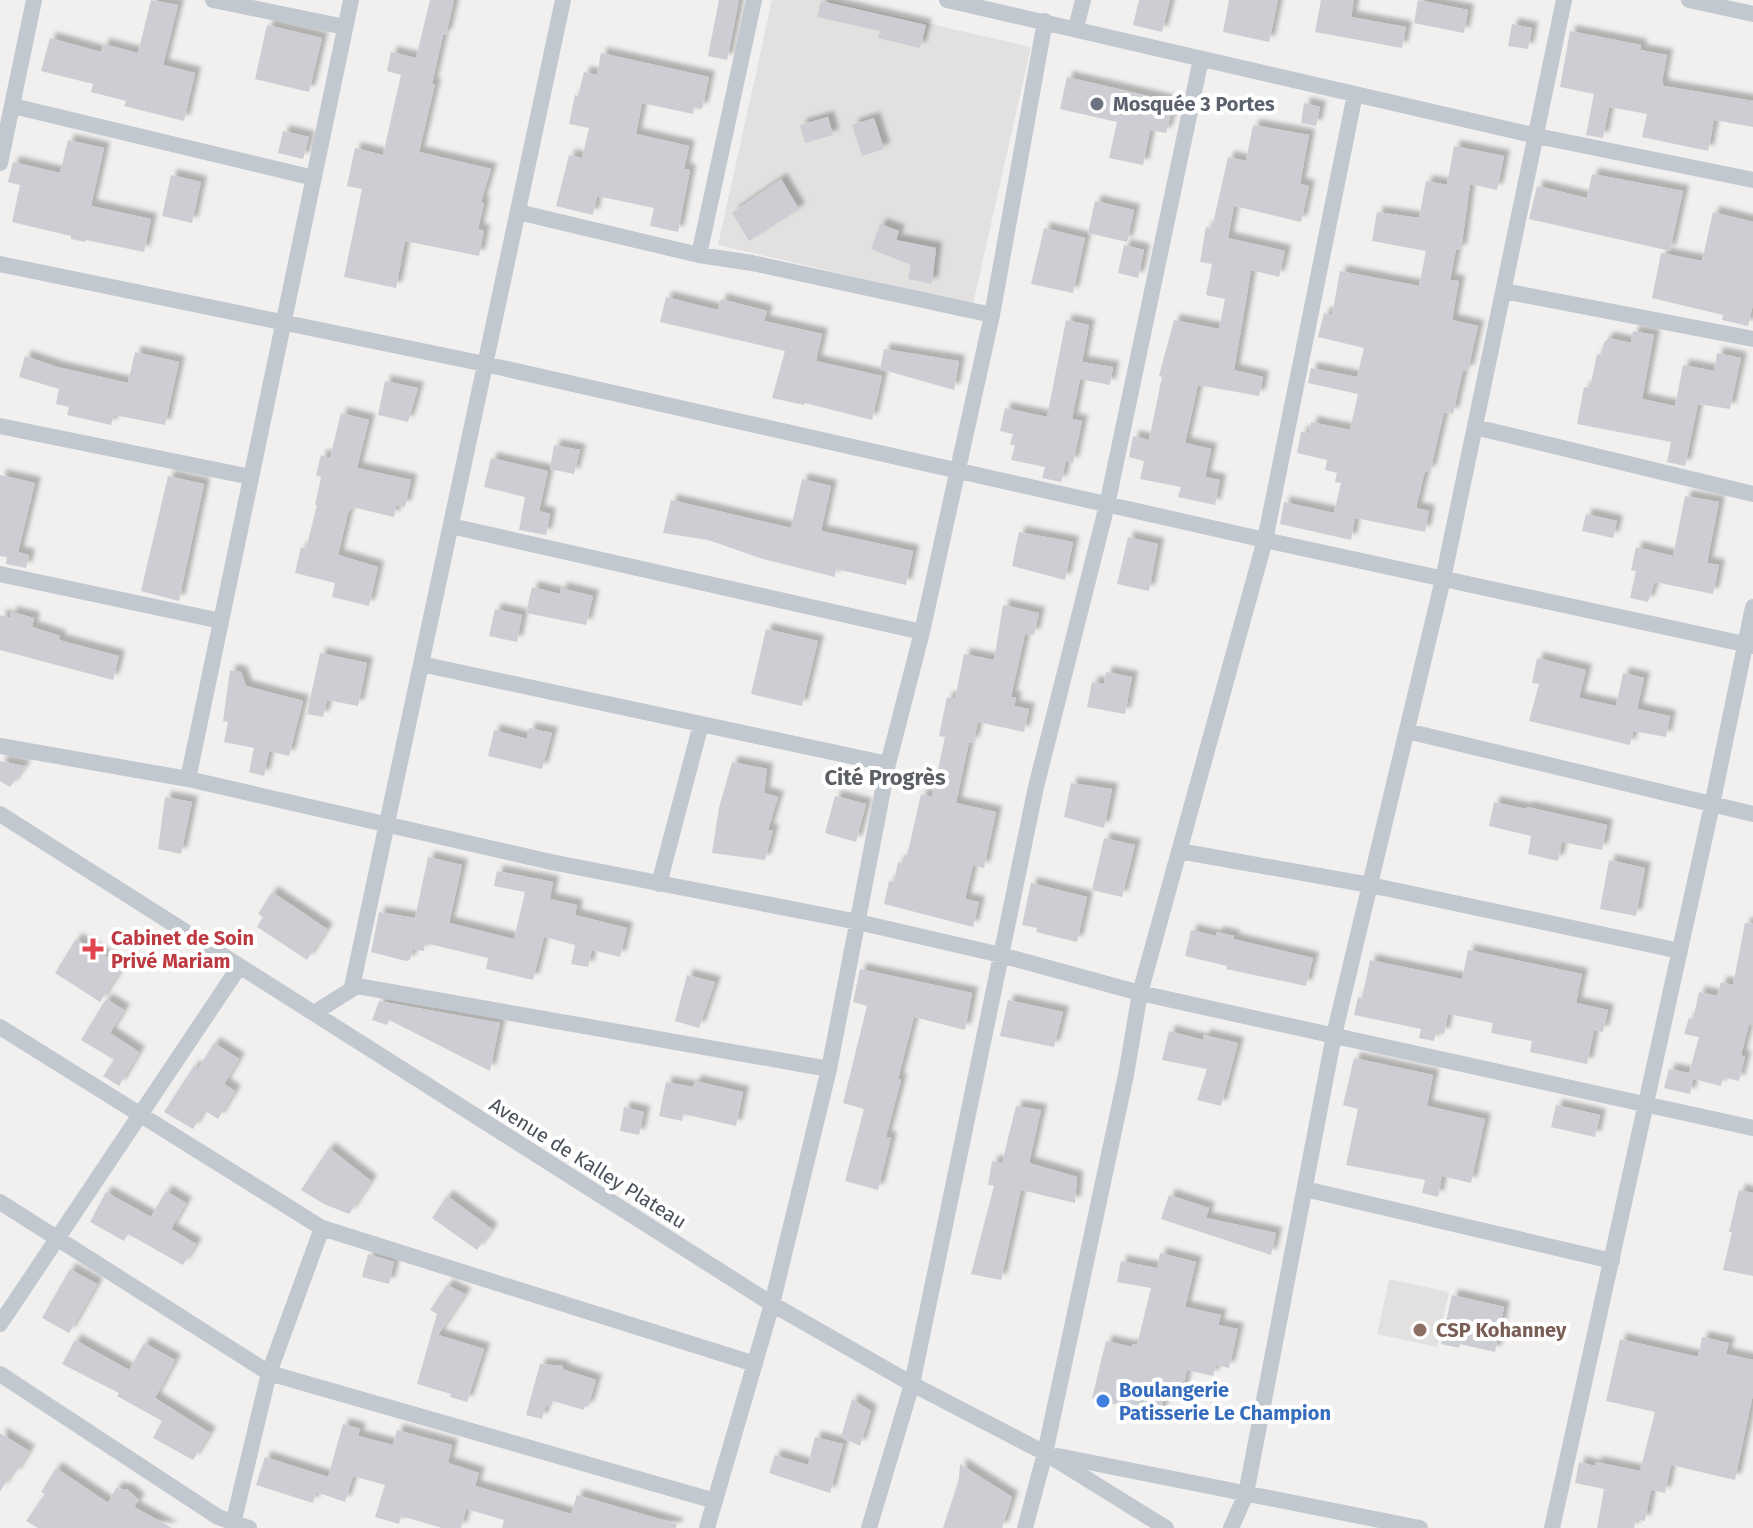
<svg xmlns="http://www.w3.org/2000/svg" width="1753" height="1528" viewBox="0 0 1753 1528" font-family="'Fira Sans',sans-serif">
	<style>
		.education { fill: #e2e1e0 }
		.building { fill: #ccced3; filter: url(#shadow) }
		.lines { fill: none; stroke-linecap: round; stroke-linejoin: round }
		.street { stroke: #c1c8d0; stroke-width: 16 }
		.worship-dot { fill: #6b7280; stroke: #fff; stroke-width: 3 }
		.health-dot { fill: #e0444e; stroke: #fff; stroke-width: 3 }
		.education-dot { fill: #8d6e63; stroke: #fff; stroke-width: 3 }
		.shop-dot { fill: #3f7fe0; stroke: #fff; stroke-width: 3 }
		.labels { text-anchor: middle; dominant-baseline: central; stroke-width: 8; stroke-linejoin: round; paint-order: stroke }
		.worship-label { font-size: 20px; font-weight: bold; fill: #5b616d; stroke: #fff; text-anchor: start }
		.health-label { font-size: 20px; font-weight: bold; fill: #be3a42; stroke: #fff; text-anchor: start }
		.street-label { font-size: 20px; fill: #49505b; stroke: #fff }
		.education-label { font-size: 20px; font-weight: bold; fill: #785e54; stroke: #fff; text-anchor: start }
		.shop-label { font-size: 20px; font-weight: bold; fill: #366cbe; stroke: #fff; text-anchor: start }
		.neighbourhood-label { font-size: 22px; font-weight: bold; fill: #5c5f63; stroke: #fff }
	</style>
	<defs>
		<filter id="shadow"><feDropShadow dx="6" dy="-6" stdDeviation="2" flood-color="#0004"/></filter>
	</defs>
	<rect width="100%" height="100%" fill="#f1f0ef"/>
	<path class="education" d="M772,0H826L1031,47L973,304L718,245Z
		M1389,1279L1449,1292L1437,1347L1377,1334Z"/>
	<path class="building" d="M151,0L178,5L163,65L195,73L184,121L124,106L126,101L91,92L93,84L41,71L50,38L101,52L103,44L138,53Z
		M430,0H454L446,35H443L432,84H435L419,152L491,169L481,202L484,203L478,229L484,231L479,256L405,241L396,288L344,277L362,189L347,186L355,148L383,155L401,75L387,71L391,52L416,58Z
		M719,0H739L727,60L708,56Z
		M1139,0H1170L1162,32L1133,25Z
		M1229,0H1278L1269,42L1223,32Z
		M1321,0H1354L1351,17L1406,27L1402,48L1315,32Z
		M1418,0L1468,10L1464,33L1414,23Z
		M821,1L926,25L920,48L878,38L880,31L817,17Z
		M1512,24L1532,28L1528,49L1508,46Z
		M267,25L322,38L309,92L255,79Z
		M1570,31L1641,45L1640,50L1667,55L1662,82L1664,86L1753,101V127L1714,120L1708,151L1642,137L1647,114L1609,107L1603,138L1586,135L1594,94L1560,87Z
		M601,53L709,77L702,109L694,107L693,114L642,103L636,134L689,146L684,169L690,170L678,232L650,226L654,208L597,196L593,215L556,206L569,155L582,158L589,128L569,124L575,95L578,96L584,72L597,75Z
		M1067,77L1174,102L1166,133L1150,130L1143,165L1109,158L1117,122L1060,109Z
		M1304,103L1320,107L1316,126L1301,123Z
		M828,117L833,135L805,143L800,125Z
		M874,118L884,149L862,156L852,125Z
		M1253,125L1309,135L1300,184L1309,186L1301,222L1234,206L1228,238L1285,251L1279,277L1251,270L1246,301L1234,370L1263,377L1259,396L1198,385L1185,443L1211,449L1205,477L1220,480L1215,505L1178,497L1181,487L1140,479L1144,461L1129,457L1133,436L1149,440L1162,377L1159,376L1174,320L1219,329L1225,299L1206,295L1212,264L1200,262L1206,227L1212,228L1228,157L1246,161Z
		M283,131L309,137L303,159L278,153Z
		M68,140L104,148L91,206L151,219L144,252L86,240L85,242L71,239V236L12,222L20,185L8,182L13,162L60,173Z
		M1454,146L1504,156L1497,190L1470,184L1461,250H1456L1450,280L1459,281L1452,320L1478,326L1468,371L1463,370L1453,414L1444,412L1430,472L1425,471L1416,508L1429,511L1425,532L1355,518L1351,540L1280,524L1284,502L1334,513L1341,483L1335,482L1337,473L1325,470L1327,460L1297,453L1301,432L1309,433L1311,422L1350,430L1358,394L1308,383L1311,368L1357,377L1364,348L1318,337L1324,313L1332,315L1340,271L1419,286L1426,251L1372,241L1377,212L1419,218L1426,181L1447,185Z
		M1592,174L1683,191L1670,251L1529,219L1537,186L1587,198Z
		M171,175L201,182L192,223L162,216Z
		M781,179L799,209L749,241L732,213Z
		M1095,201L1134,210L1127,242L1088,233Z
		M1713,212L1753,222V304L1748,326L1722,320L1723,315L1652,298L1661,253L1702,261Z
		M880,224L899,231L896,240L936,248L932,284L908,279L911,265L871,249Z
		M1044,228L1085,238L1073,293L1031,284Z
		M1124,245L1144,250L1138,278L1118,273Z
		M666,297L718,310L721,299L767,311L764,321L822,334L816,361L882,376L872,420L805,403L804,405L772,398L785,351L660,322Z
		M1066,320L1089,325L1082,362L1113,367L1110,385L1080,379L1072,419L1082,421L1073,463L1066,461L1061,482L1042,478L1045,467L1011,460L1015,446L1010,444L1013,434L1000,431L1005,408L1047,417Z
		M1633,331L1654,335L1642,399L1675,406L1683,365L1714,371L1717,353L1741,358L1730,409L1698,404L1685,466L1667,462L1671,442L1577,424L1584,387L1590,388L1597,354L1601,355L1604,342L1609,338L1631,343Z
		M884,349L959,361L954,390L880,369Z
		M135,352L179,362L165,425L114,415L111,425L67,415L69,407L56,404L59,389L19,377L25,356L57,367L128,383Z
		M385,381L418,388L408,422L378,415Z
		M341,413L369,420L357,468L411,480L405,507L396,505L394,517L352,507L348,513L338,555L378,567L369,606L332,597L335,583L295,573L301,547L306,549L317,505H315L321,477L316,475L321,455L330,458Z
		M554,445L580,450L574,474L550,469Z
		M491,458L548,471L539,511L550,514L546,535L519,530L525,497L484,487Z
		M0,475L35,483L18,552L29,555L26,568L6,564L7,557L0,556Z
		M168,476L204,484L179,601L141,591Z
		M802,479L831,486L821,531L913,551L906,585L836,569L835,577L763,559L708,540L663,533L671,500L791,528Z
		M1685,496L1719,502L1707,563L1719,565L1713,594L1655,582L1648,602L1630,598L1636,571L1631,570L1636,547L1673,556Z
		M1586,514L1617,521L1613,538L1582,531Z
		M1019,532L1073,542L1065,580L1012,566Z
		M1128,537L1158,544L1149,591L1117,584Z
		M532,587L560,594L561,588L593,596L586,625L526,613Z
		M1003,605L1039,613L1034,635L1025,634L1011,697L1016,698L1014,706L1029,709L1024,732L978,722L973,743L969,742L956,803L996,812L984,868L973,865L965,899L979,902L973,927L884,904L889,881L894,882L898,862L902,863L904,855L907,856L921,794L932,797L945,737L939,736L947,697L955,699L964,654L994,660Z
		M495,609L522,615L517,642L489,636Z
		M11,612L34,618L32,627L60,636L59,640L119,656L113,680L0,650V615L10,618Z
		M766,629L818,641L802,706L751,694Z
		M320,653L367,663L358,706L327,700L323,717L307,714Z
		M1537,658L1586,670L1579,698L1616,706L1623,673L1644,678L1637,709L1670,716L1666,737L1633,731L1630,745L1529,721L1539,684L1532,683Z
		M230,670L241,672L246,686L303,701L289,756L269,751L264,776L249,772L254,748L224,742L228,722L223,721Z
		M1106,672L1132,677L1125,714L1087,707L1092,682L1104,684Z
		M529,728L552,733L542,769L488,756L494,730L527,739Z
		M0,761L25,766L10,787L0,781Z
		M732,762L767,769L764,793L778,797L768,830H773L765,860L712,853L719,808Z
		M1071,783L1112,789L1104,828L1064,817Z
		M835,796L866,804L856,842L825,833Z
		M165,797L192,802L181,854L158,849Z
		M1494,802L1526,809L1527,807L1607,825L1602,850L1562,842L1558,861L1528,854L1531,836L1489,826Z
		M1104,838L1135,845L1122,897L1092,890Z
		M428,857L462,865L449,923L514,939L525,892L494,886L497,871L538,879L553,882L550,899L577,905L575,915L627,928L620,957L592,950L588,967L571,964L575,945L544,937L533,980L486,969L488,958L425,943L424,951L413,949L410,960L406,961L371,952L379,912L415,918Z
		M1609,860L1645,868L1636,916L1600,909Z
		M1031,883L1087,897L1077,942L1036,932L1037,928L1022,925Z
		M272,892L327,929L307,960L257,927L263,917L258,914Z
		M1745,923L1753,924V1025L1749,1024L1741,1055L1745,1057L1739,1081L1723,1077L1721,1086L1693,1079L1690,1094L1664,1088L1669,1069L1689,1073L1699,1037L1684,1034L1689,1018L1693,1019L1699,992L1717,996L1721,982L1733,985Z
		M1191,930L1216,936L1217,932L1234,936L1233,939L1313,958L1306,986L1226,969L1227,966L1185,956Z
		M76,939L123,966L100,1002L55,973Z
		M1468,950L1582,974L1576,1003L1608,1010L1603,1032L1594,1030L1587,1064L1530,1052L1532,1041L1491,1033L1493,1023L1448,1014L1444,1034L1436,1032L1434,1041L1419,1038L1421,1029L1354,1015L1358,997L1362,998L1370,960L1462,979Z
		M860,969L972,993L965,1030L914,1017L898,1079L901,1080L886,1137L891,1138L878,1190L845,1181L864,1109L843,1103L867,1006L853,1002Z
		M687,975L715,982L699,1028L675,1021Z
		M106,999L124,1010L110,1033L139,1052L119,1086L103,1076L114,1060L81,1040Z
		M1008,1000L1063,1012L1054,1047L1000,1036Z
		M379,1001L500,1023L490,1071L389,1020L387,1025L372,1020Z
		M1169,1031L1203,1040L1204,1035L1238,1043L1221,1106L1197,1100L1207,1069L1162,1060Z
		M214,1043L239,1059L224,1084L235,1091L218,1119L204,1110L193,1129L164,1112L194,1066L198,1069Z
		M1354,1058L1433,1075L1427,1106L1485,1119L1471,1183L1442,1176L1438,1197L1422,1193L1425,1180L1346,1165L1358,1109L1343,1105Z
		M695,1081L743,1092L736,1126L683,1114L682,1121L659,1116L666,1082L693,1087Z
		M1556,1105L1600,1115L1595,1137L1551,1127Z
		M1016,1106L1041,1110L1029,1163L1077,1177L1075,1203L1021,1190L1001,1280L971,1274L994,1186L988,1185L992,1161L1002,1163Z
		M624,1107L644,1112L639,1135L620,1131Z
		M329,1148L371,1181L349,1214L324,1204L301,1190Z
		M1739,1190L1753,1193V1276L1723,1270L1732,1232H1729Z
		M166,1191L186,1203L171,1229L196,1244L183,1265L128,1234L124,1241L90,1222L106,1192L151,1217Z
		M1169,1195L1209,1208L1206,1218L1276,1233L1271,1255L1161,1219Z
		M447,1196L492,1229L477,1250L432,1218Z
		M1160,1253L1196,1262L1185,1307L1221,1315L1218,1325L1238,1329L1229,1368L1216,1365L1213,1376L1187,1370L1180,1401L1164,1397L1160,1416L1092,1398L1106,1341L1132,1347V1344L1137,1345L1151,1288L1117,1282L1121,1261L1157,1268Z
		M368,1254L394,1262L389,1284L362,1277Z
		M70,1269L97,1284L69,1333L42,1318Z
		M447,1285L465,1294L438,1335L484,1349L467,1402L450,1397L451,1394L417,1384L437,1314L430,1310Z
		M1452,1295L1504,1307L1495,1352L1460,1344L1459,1348L1441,1344Z
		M1702,1337L1729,1343L1726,1354L1753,1360V1394L1735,1480L1671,1465L1665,1493L1651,1490L1645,1521L1636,1519L1634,1528H1597L1604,1489L1575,1483L1579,1462L1595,1466L1596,1462L1640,1471L1655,1412L1606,1401L1620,1339L1698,1357Z
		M75,1340L129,1370L144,1343L175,1360L155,1398L210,1433L193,1460L153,1438L162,1421L117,1396L119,1393L62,1364Z
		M540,1364L563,1366L562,1369L596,1380L588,1407L585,1406L584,1410L553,1401L551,1407L546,1405L542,1419L526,1415Z
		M852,1399L871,1411L860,1446L841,1437Z
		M343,1424L360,1429L358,1436L393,1445L397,1430L452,1445L448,1463L479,1473L475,1486L571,1514L577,1495L677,1524L676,1528H502L504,1520L466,1509L461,1528H442L401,1516L399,1524L375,1517L385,1485L353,1476L345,1502L316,1492L313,1503L256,1485L265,1457L328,1477Z
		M0,1433L29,1451L14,1475L11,1473L0,1492Z
		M815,1437L843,1444L830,1493L769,1473L775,1455L808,1465Z
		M960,1464L1012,1497L1002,1528H943L959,1479Z
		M56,1468L108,1503L116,1488L128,1490L139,1500L134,1507L172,1528H38L26,1521L45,1494L41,1492Z"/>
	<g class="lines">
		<path class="street" d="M213,0L345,27
			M947,0L1537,136L1753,180
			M1689,0L1753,14
			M1076,28L1083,0
			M13,106L314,178
			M0,163L34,0
			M518,212L699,255L752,263L992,315
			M699,255L754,0
			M0,264L485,364L1265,540L1753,646
			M1504,291L1753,339
			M0,426L251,477
			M1475,427L1753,494
			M451,526L922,632
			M0,574L221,621
			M421,664L888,764
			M1407,731L1753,814
			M0,746L188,779L551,862L858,922L1001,955L1140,993L1753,1128
			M188,779L351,0
			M0,814L772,1304L912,1384L1045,1453L1166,1528
			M1179,851L1370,885L1680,951
			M659,884L701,724
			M352,987L563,0
			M314,1013L357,986L829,1069
			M0,1027L322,1228L755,1364
			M1305,1189L1612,1261
			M0,1202L269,1373L715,1501
			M0,1324L239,967
			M0,1374L218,1517L249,1528
			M1058,1456L1420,1528
			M232,1528L269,1373L322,1228
			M707,1528L772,1304L829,1069L888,764L922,632L992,315L1045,21
			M869,1528L912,1384L1036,787L1107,505L1201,59
			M1025,1528L1045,1453L1126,1075L1140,993L1265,540L1355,94
			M1231,1528L1246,1494L1334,1035L1443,579L1564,0
			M1552,1528L1712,805L1753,607"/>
	</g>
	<circle class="worship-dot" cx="1097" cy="104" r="8"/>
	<path class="health-dot" d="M89 937h8v8h8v8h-8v8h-8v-8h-8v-8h8z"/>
	<circle class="education-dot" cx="1420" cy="1330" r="8"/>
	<circle class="shop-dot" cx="1103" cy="1401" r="8"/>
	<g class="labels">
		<g class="worship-label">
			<text x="1113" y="104">Mosquée 3 Portes</text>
		</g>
		<g class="health-label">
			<text x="111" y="938">Cabinet de Soin<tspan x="111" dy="23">Privé Mariam</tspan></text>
		</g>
		<g class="street-label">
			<text transform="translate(588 1163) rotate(32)">Avenue de Kalley Plateau</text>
		</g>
		<g class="education-label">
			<text x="1436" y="1330">CSP Kohanney</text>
		</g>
		<g class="shop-label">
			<text x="1119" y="1390">Boulangerie<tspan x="1119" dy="23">Patisserie Le Champion</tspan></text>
		</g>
		<g class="neighbourhood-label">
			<text x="885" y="777">Cité Progrès</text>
		</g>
	</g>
</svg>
